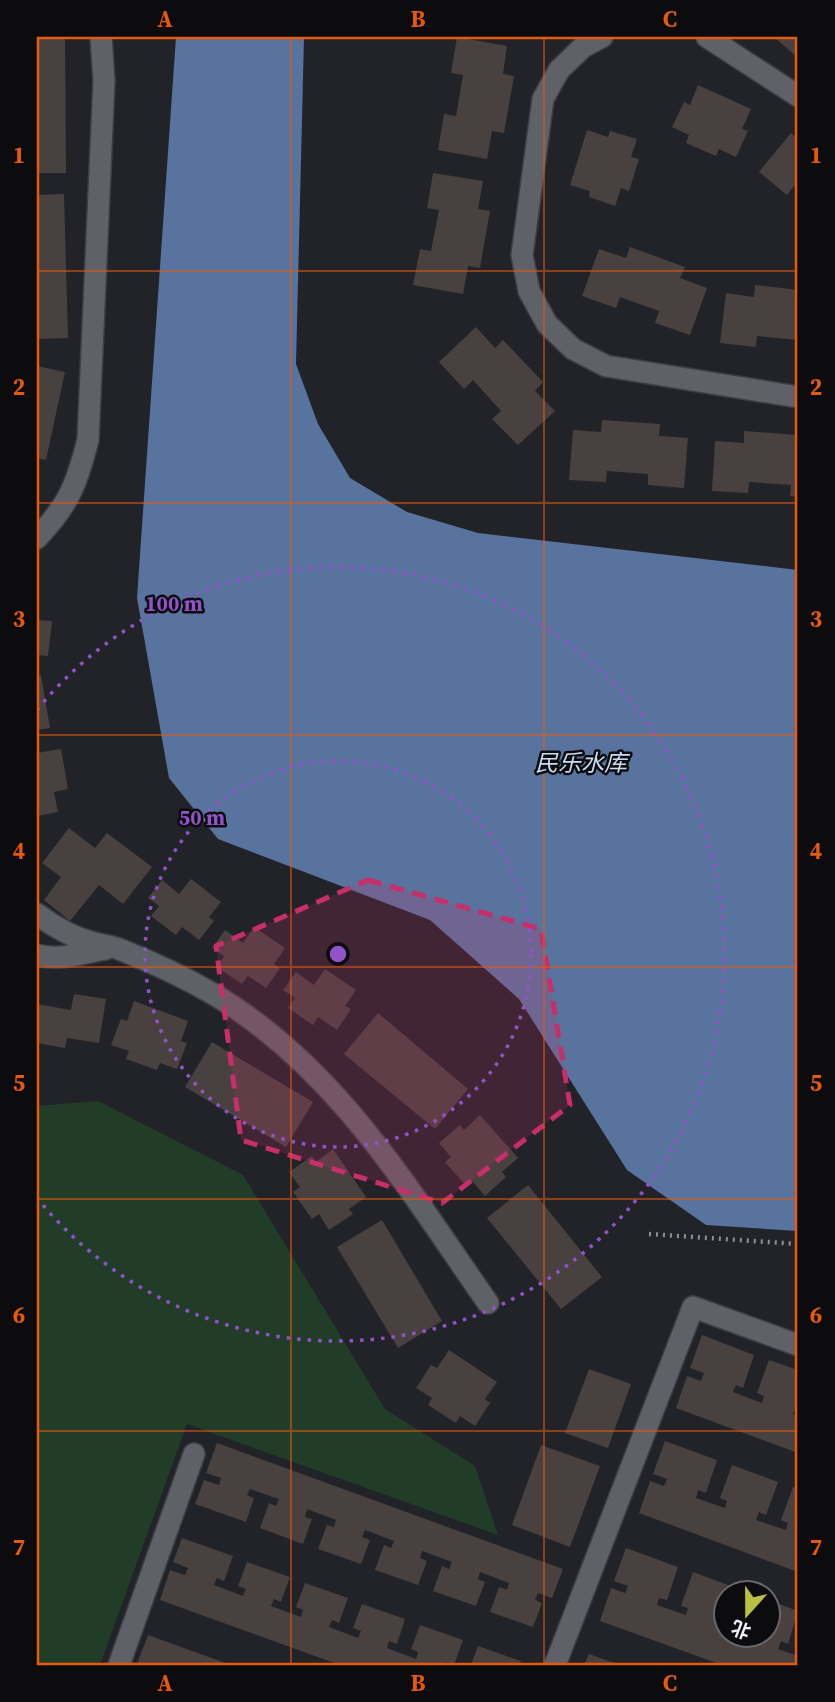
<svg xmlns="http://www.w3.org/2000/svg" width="835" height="1702" viewBox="0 0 835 1702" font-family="'Source Serif 4','Noto Sans SC',serif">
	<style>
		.green { fill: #213d28 }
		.water { fill: #58739d }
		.building { fill: #484140 }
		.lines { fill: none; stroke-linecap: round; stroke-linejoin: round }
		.minor-casing { stroke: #3d3e43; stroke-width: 24 }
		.path { stroke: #8f9095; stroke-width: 4.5; stroke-dasharray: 2 5; stroke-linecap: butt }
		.minor { stroke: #5f6168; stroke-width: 21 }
		.marked { fill: #c72e6a; fill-opacity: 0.2; stroke: #c72e6a; stroke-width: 5; stroke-dasharray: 14 9; stroke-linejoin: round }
		.grid { fill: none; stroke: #e8590c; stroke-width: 2; stroke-opacity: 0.55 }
		.ring { fill: none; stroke: #9253ca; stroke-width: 3.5; stroke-dasharray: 3.5 7 }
		.labels { text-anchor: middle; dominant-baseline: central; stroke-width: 5; stroke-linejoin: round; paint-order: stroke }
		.water-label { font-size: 23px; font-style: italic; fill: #cadbf5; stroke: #0c0c0f }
		.centre { fill: #9253ca; stroke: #0c0c0f; stroke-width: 3.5 }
		.ring-label { font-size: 21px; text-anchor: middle; font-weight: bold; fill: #9253ca; stroke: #0c0c0f; stroke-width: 5; stroke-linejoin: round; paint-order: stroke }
		.neatline { fill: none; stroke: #e8590c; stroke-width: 2.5 }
		.grid-label { font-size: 23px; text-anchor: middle; font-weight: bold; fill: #e8590c }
	</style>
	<rect width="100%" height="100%" fill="#212328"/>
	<path class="green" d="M98,1101L243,1175L385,1409L475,1466L498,1535L187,1424L100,1665H37V1106Z"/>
	<path class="water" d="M176,37H304L296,364L318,424L350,478L407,512L478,533L798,570V1231L706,1225L627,1170L519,999L430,920L218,839L169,778L137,598Z"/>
	<path class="building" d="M37,37H65L66,173H37Z
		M457,37L507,46L503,74L514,76L504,133L492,131L487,159L438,150L444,114L456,116L463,75L451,73Z
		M774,37H798V58Z
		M698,85L751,109L742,129L748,131L736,157L719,149L716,156L686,143L689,135L672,127L684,102L690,105Z
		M587,130L608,137L610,131L637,139L631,157L639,159L629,191L621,188L615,206L589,197L590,191L570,185Z
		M791,133L798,139V189L794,186L787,195L759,172Z
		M433,173L483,181L478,209L490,211L480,268L468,266L463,294L413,285L420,249L431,251L439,210L427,208Z
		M64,194L68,338L37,339V195Z
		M630,247L685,267L680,278L707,288L690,335L655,323L659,311L620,297L616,308L582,296L599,249L626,258Z
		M755,285L798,290V340L757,336L756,347L720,343L726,293L754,297Z
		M476,327L495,348L503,340L543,382L535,391L555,411L518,445L492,419L501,411L473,380L464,389L439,362Z
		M37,366L65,372L46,460L37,458Z
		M602,420L660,424L659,436L688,438L684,488L648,485V474L607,471L606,482L569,480L573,430L601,432Z
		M744,431L798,435V497L790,496L791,485L749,482L748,493L712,491L715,441L744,443Z
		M37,620L52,621L48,656L37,655Z
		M41,675L50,728L37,730V676Z
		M61,749L68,789L54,792L58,812L37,816V753Z
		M69,828L95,848L107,833L152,867L123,904L99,885L70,921L44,900L61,877L42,863Z
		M191,879L221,902L209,917L214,921L199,940L182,927L176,935L151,916L159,906L148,898L162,880L179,894Z
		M254,927L285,948L274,964L280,968L266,988L248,976L242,984L217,967L224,956L212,948L225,930L243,943Z
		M325,969L356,990L345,1006L351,1009L337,1030L318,1017L313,1025L288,1008L295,998L283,990L296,972L314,985Z
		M74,994L106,999L99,1043L67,1038L65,1048L37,1043V1004L71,1010Z
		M134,1001L188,1021L181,1041L187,1043L177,1069L160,1063L157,1070L126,1059L129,1051L111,1045L121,1019L127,1021Z
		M378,1013L468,1089L435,1129L344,1054Z
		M212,1042L313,1102L286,1147L185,1087Z
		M480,1115L518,1158L502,1172L506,1177L485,1196L473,1182L467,1187L445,1162L451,1157L439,1143L460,1125L464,1130Z
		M333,1149L366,1197L349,1209L353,1214L329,1230L319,1214L312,1219L293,1192L300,1187L289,1172L312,1156L316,1162Z
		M528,1185L602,1277L561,1309L487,1218Z
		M382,1220L442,1321L398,1348L337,1247Z
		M702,1335L754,1355L743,1388L736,1385L733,1392L762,1403L764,1396L757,1393L769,1360L798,1370V1408L796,1407L793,1414L798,1416V1453L676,1408L687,1376L701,1381L704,1373L690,1368Z
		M449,1350L497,1382L485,1399L490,1403L475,1426L460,1416L456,1423L428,1405L432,1398L416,1388L431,1365L437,1368Z
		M589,1369L631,1384L608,1448L565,1433Z
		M665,1441L717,1460L706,1493L698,1490L696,1498L725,1508L727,1501L720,1498L732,1465L778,1482L766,1515L759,1512L756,1520L786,1530L788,1523L781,1520L793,1487L798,1489V1572L639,1513L650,1481L664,1486L667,1479L653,1474Z
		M217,1443L563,1569L552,1598L538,1593L535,1600L542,1603L533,1627L490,1612L499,1587L507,1590L509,1583L480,1572L478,1579L485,1582L476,1606L433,1591L442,1566L449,1569L452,1562L422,1551L420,1558L427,1561L418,1585L375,1570L384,1545L391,1548L394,1541L365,1530L362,1537L370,1540L361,1564L318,1549L327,1525L334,1527L336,1520L307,1509L305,1517L312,1519L303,1544L260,1528L269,1503L276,1506L279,1499L250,1489L247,1495L254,1498L246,1522L195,1504L204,1480L219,1485L221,1478L206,1473Z
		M541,1445L600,1466L570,1547L512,1525Z
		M182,1538L233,1556L224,1581L217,1578L214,1585L243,1596L246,1589L238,1586L247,1562L290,1577L281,1602L274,1599L271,1606L301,1617L303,1610L296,1607L305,1583L348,1598L339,1623L332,1620L329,1627L358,1638L361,1631L353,1628L362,1604L405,1619L397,1644L389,1641L387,1648L416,1659L418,1652L411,1649L420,1625L463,1640L454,1665L447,1662L446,1665H340L160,1600L170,1570L185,1575L188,1568L173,1562Z
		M626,1548L678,1567L667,1600L659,1598L657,1605L686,1615L688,1608L681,1606L693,1572L739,1589L737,1594H726V1622L720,1620L717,1626L726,1630V1636H768V1600L798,1611L788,1644L781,1641L778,1649L798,1656V1665H722L600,1621L611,1588L625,1593L628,1586L614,1581Z
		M148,1635L231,1665H139L137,1664Z
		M478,1646L521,1661L519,1665H471Z
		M589,1654L620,1665H584Z"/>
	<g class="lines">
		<defs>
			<path id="minor" d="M602,37L583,47L559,70L543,99L522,255L529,291L547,324L573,349L606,366L798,397
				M707,37L798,96
				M37,538C69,504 76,486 88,440L104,81L101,37
				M37,914C52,925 69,936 88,941C98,945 109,945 119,949C152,962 184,977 215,995C338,1069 408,1189 488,1303
				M37,955C60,961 84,953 106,949
				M119,1665L194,1454
				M555,1665L693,1307L798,1345"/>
		</defs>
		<use href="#minor" class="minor-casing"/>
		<path class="path" d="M649,1234L798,1244"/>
		<use href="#minor" class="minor"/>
	</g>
	<path class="marked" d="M368,880L541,929L570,1105L442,1203L241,1140L216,946Z"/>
	<path class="grid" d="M291,37V1665M544,37V1665M37,271H798M37,503H798M37,735H798M37,967H798M37,1199H798M37,1431H798"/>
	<g class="ring">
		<circle cx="338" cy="954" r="193"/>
		<path d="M37 710A387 387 0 1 1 37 1198"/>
	</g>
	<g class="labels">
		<g class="water-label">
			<text x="581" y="763">民乐水库</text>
		</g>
	</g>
	<circle cx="338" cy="954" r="10" class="centre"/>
	<g class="ring-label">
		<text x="174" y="611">100 m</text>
		<text x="202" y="825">50 m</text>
	</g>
	<rect width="835" height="1702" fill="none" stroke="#0c0c0f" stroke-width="77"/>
	<g transform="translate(747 1614) rotate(201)"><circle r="33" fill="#0c0c0f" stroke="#67686b" stroke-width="2"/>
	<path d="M0-5L12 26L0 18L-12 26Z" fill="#bbc044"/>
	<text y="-10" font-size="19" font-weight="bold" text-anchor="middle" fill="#f0f1f5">北</text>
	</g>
	<rect x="38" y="38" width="758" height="1626" class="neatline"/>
	<g class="grid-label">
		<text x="165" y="27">A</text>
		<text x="418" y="27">B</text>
		<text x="670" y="27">C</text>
		<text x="19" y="163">1</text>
		<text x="816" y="163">1</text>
		<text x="19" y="395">2</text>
		<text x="816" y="395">2</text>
		<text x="19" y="627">3</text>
		<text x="816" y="627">3</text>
		<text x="19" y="859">4</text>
		<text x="816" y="859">4</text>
		<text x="19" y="1091">5</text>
		<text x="816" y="1091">5</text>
		<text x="19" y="1323">6</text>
		<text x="816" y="1323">6</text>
		<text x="19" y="1555">7</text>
		<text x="816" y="1555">7</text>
		<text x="165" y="1691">A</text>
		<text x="418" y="1691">B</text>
		<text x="670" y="1691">C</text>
	</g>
</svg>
